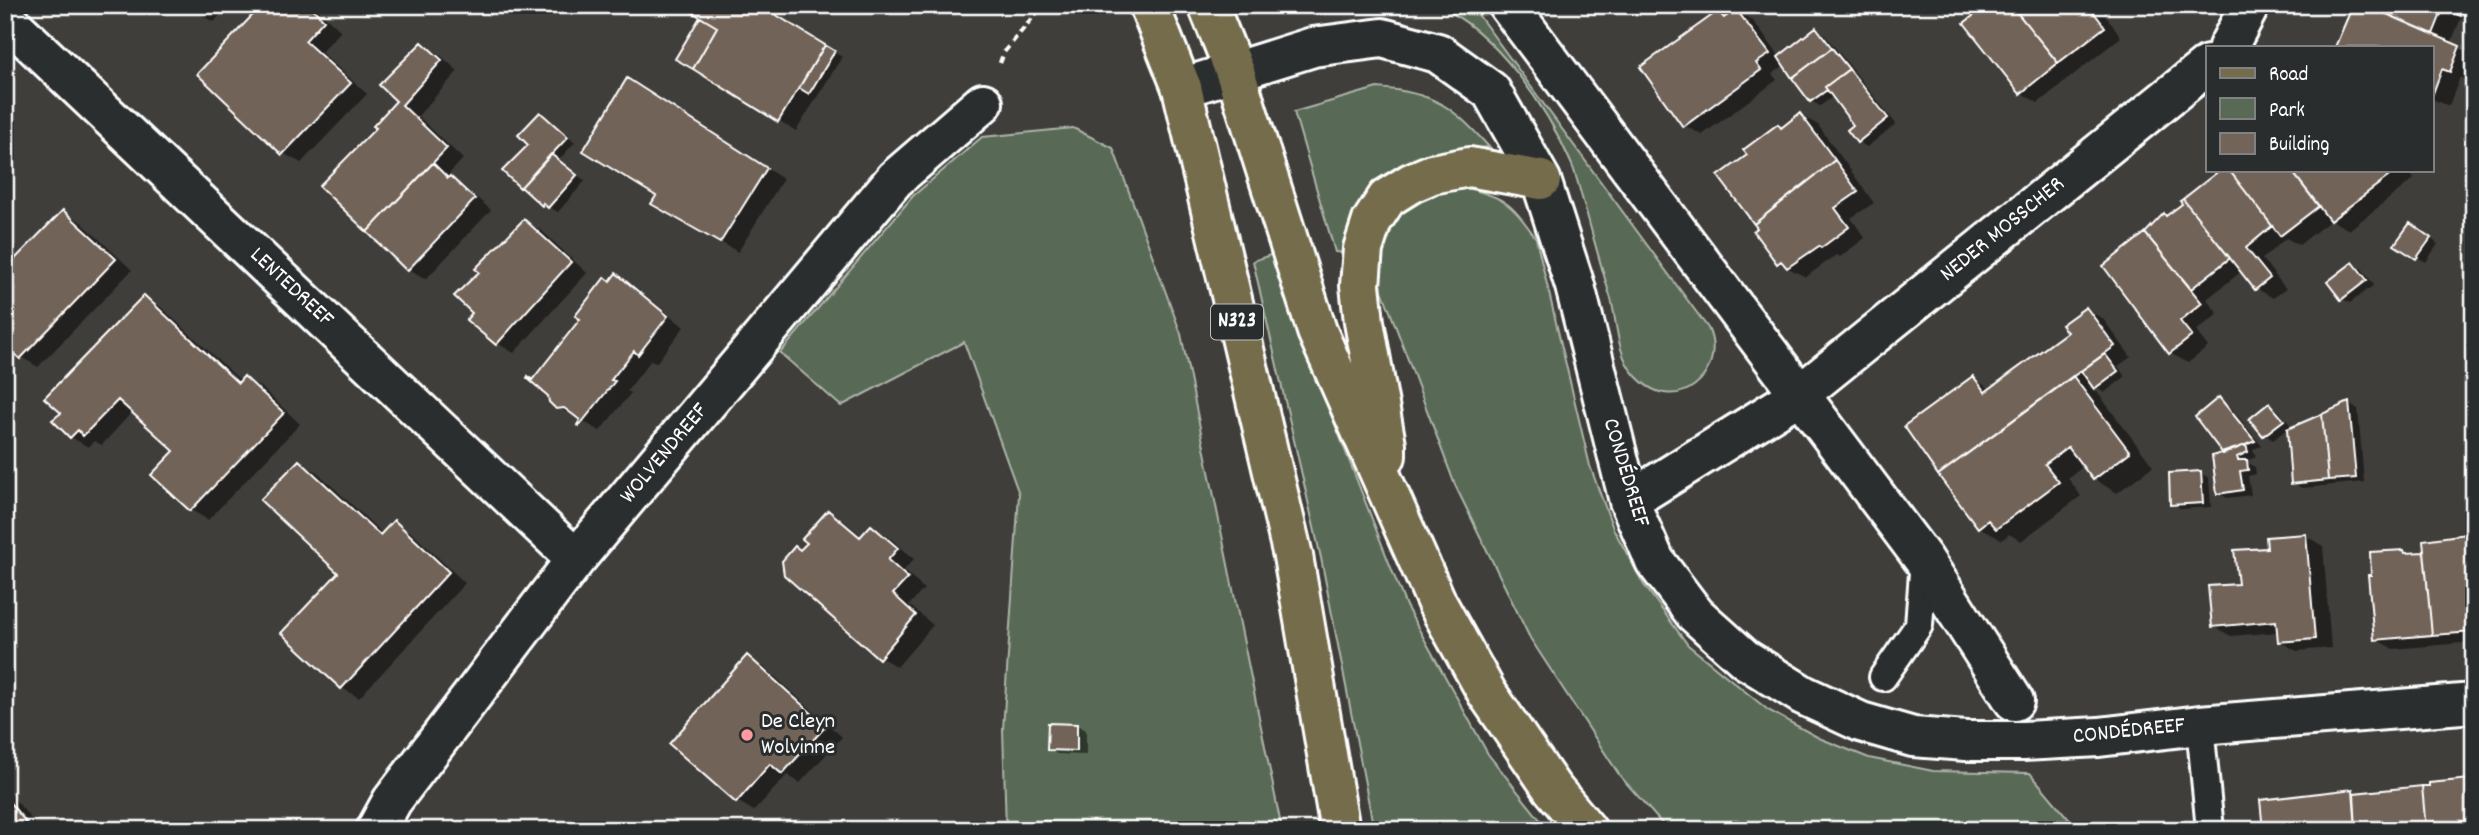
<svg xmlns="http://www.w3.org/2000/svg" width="2479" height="835" viewBox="0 0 2479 835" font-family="Dekko,sans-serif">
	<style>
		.green { fill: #596a54; stroke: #acb4aa; stroke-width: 2 }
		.shadow { fill: #0007 }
		.building { fill: #726458; stroke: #fff; stroke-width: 2 }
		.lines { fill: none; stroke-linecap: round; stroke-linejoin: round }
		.lane-casing { stroke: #fff; stroke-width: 32 }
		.street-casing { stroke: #fff; stroke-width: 44 }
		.primary-casing { stroke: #fff; stroke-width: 44 }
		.highway-casing { stroke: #fff; stroke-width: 44 }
		.path { stroke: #fff; stroke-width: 4.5; stroke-dasharray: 7 5; stroke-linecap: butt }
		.lane { stroke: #2a2d2e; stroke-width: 26 }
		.street { stroke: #2a2d2e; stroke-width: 38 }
		.primary { stroke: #746c4b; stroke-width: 38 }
		.highway { stroke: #746c4b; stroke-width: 38 }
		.poi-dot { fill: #ff9aa2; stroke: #2a2d2e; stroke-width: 2.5 }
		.labels { text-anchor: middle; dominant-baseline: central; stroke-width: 6; stroke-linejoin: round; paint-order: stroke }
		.shield { fill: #2a2d2e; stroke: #bfc0c0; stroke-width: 2 }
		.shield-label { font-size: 21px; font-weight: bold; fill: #fff }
		.street-label { font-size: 23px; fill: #fff; stroke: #2a2d2e }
		.poi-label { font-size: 23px; fill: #fff; stroke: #2a2d2e; text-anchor: start }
	</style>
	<rect width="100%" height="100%" fill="#403e3b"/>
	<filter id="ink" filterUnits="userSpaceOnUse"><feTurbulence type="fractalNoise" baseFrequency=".0143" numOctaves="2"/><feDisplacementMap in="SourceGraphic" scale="14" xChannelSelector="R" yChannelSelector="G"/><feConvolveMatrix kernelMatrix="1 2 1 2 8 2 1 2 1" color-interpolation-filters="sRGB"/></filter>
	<g filter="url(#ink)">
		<path class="green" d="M1437,5H1471L1708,328C1729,372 1675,422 1634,374C1617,355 1617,323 1611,299C1602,270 1594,240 1586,211C1581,196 1578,180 1572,165C1547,107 1496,32 1437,5Z
			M1377,88C1434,92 1452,106 1489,147L1448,152L1418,158L1389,173L1367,195L1346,253L1335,252L1294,112Z
			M1073,128L1113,148L1181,334L1282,830H1006L1003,729L1019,494L964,342L841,406L780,353L913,196L982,137Z
			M1459,186C1504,198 1508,199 1536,238L1590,466L1613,528L1644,585L1688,645L1768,710L1819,738L1869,758L1933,771L2030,773L2078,830H1668L1665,827L1620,776L1530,638L1455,485L1382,290L1378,267L1385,240L1402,209L1430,191Z
			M1276,253L1313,368L1406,606L1488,754L1548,830H1374L1321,558L1253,261Z"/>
		<path class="shadow" d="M193,5H229L214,22L196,12L193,9Z
			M272,5H313L341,31L321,52L367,94L301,163L283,153Z
			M758,5L842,57L796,131L694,68L718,30Z
			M1990,5H2098L2121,37L2038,103L2021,93Z
			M2355,5H2474V22L2461,18L2451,43L2474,56V65L2467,81L2460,77L2449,106L2432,99V47H2337Z
			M1736,11L1753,21L1780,57L1816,30L1825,35L1896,124L1867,147L1858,142L1855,125L1834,96L1820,106L1811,101L1785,65L1772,74L1777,80L1702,135L1684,125L1718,13L1727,18Z
			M422,45L440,55L458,71L418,116L463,159L449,174L491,210L426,279L408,269L322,186L378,128L399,101Z
			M645,90L783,179L738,252L653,203L658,195Z
			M540,114L575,142L559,160L585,181L558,212L543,204L505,171L531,145Z
			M1800,115L1818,125L1874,203L1851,218L1865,238L1840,257L1836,255L1806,277L1778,263L1759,228L1750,155L1778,126L1783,129Z
			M2223,170H2412L2409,172L2414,179L2349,230L2331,220L2299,245L2286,238L2262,259L2286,289L2273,298L2256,288L2242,271L2207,299L2218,314L2196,331L2208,347L2188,363L2170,353L2146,234L2164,215L2167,217L2185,204L2182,202Z
			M64,212L81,222L132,270L38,367L21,357L5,343V258L14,263Z
			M525,221L542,231L587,273L514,353L497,343L474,313L481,272Z
			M2419,230L2438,244L2426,262L2417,257Z
			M2353,264L2362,269L2374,285L2350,303L2342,298Z
			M616,275L633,285L684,327L656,363L651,360L627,391L631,393L600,431L557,407Z
			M144,297L161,307L242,382L245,379L262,388L300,424L208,520L191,510L177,451L133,411L102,445L94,441L88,447L71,437L63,413Z
			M2086,309L2103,319L2131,357L2118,366L2125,377L2104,393L2093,384L2089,387L2097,392L2153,466L2117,493L2094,479L2084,466L2068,478L2081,496L2021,541L2009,534L2002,540L1979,527L1973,378L1992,390L2070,333Z
			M2219,399L2228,404L2262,446L2253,449L2256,457L2246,461L2255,467L2256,474L2248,476L2251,495L2227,498L2218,493L2226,455Z
			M2349,404L2358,409L2364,482L2302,488L2293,483L2288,428L2273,440L2265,435L2251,419L2269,405L2278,410L2293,428Z
			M299,462L317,472L383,534L394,523L412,533L465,583L359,698L342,688L283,633L340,573Z
			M2200,473L2209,478L2211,507L2181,509L2172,504Z
			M828,512L845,522L863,537L871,527L889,537L914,559L904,570L924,589L909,605L933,625L897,667L880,657L801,552Z
			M2474,535V642L2393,649L2376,639L2404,551L2409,554H2426Z
			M2306,536L2323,546L2331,648L2297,651L2279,641L2278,632L2231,636L2213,626L2268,550Z
			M747,657L764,667L842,737L800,783L787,775L754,811L737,801Z
			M1077,725L1086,730V755L1057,754L1049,749Z
			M5,787L40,830H5Z
			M1049,823L1058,830H1010Z"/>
		<path class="building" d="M262,5H309L324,20L305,41L351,83L282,155L197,74Z
			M689,5H760L825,45L778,122L693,69L717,27L687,9Z
			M1987,5H2011L2058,63L2020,94L1964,23Z
			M2011,5H2088L2105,27L2058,63Z
			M2353,5H2366L2460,46L2450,72L2442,69L2432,96V47H2335Z
			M2366,5H2466L2461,16L2443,9L2433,34Z
			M1736,9L1770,54L1756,63L1761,70L1683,127L1640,67L1718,11L1724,18Z
			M700,17L717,27L693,69L675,59Z
			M1816,27L1832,48L1792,78L1778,57Z
			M422,42L442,60L402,105L447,148L367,232L319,186L376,128L373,126L396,101L379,85Z
			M825,45L835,51L809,94L799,88Z
			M1832,48L1849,69L1825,87L1827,90L1810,102L1792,78Z
			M1849,69L1888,118L1857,143L1847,130L1853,125L1825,87Z
			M627,78L767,168L720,243L651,204L656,196L583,151Z
			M540,112L568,137L520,188L502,171L528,145L518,135Z
			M1800,113L1835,160L1754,224L1718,176L1747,155L1743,150L1778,124L1781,128Z
			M551,154L577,175L548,208L543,203L542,206L521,187Z
			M1835,160L1858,192L1835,208L1849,227L1821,248L1819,246L1787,268L1781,261L1777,264L1753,231L1757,228L1754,224Z
			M433,163L448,178L450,176L475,199L407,271L367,232Z
			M2220,170H2229L2272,226L2246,248L2270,278L2255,290L2183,199Z
			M2229,170H2291L2319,206L2280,236Z
			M2291,170H2397L2330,221Z
			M2183,199L2230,258L2191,289L2145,233L2164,213L2166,216L2182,204L2180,201Z
			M63,210L116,259L20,359L5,345V259L10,264Z
			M524,219L571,262L496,345L466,320L472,313L454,296L479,272L475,269Z
			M2410,223L2431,238L2416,259L2394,245Z
			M2145,233L2202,303L2180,321L2192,336L2169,354L2103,266Z
			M2353,262L2367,280L2341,300L2327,282Z
			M616,273L668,316L638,355L634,351L611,380L615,381L579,426L577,425L580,420L564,408L556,409L549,402L548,396L527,378L528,376L532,380L580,319L575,316L605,277L610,281Z
			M144,295L238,383L244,376L284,413L190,511L151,475L174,451L118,400L83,436L78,430L70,438L52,420L61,413L44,398Z
			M2086,307L2115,346L1938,475L1904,426L1973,376L1985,392L2067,332L2061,325Z
			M2105,354L2118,371L2094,389L2081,371Z
			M2073,376L2130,452L2093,480L2068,447L2045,464L2059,482L1996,529L1988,520L1978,528L1938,475Z
			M2219,397L2255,441L2223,454L2195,417Z
			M2349,402L2356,478L2328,480L2322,414Z
			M2269,403L2284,420L2263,436L2249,419Z
			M2322,414L2328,480L2291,484L2287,429Z
			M2246,445L2248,452L2237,457L2238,460H2247L2248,470L2240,471L2243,490L2217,494L2212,456Z
			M299,460L380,535L394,520L449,572L341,689L281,633L338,573L260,500Z
			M2201,471L2203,503L2170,505L2169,473Z
			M828,510L860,537L871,525L898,548L888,560L908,578L893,594L916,615L879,659L784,575L782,561L795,546L800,550L807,543L802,539Z
			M2474,533V632L2432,635L2423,540Z
			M2306,534L2315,639L2278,642L2276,621L2212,627L2208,586L2238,584L2234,550L2267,548L2266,537Z
			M2404,550L2405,553L2424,552L2432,635L2374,640L2368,575H2371L2370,552Z
			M747,655L826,726L782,774L770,764L736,803L669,744Z
			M1048,723L1077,724V751L1047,750Z
			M2470,779V782H2474V830H2426L2422,786H2429V783Z
			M2422,786L2426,830H2356L2354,793Z
			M2353,789L2356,830H2263L2260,800Z
			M5,797L26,822L16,830H5Z
			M1049,821L1050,830H1008V822Z"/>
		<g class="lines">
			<defs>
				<path id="lane" d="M1883,677L1919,625L1924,560
					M2200,725L2210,830"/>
				<path id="street" d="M1508,5L1924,560L2014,701
					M5,18L576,559
					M2228,47L2250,5
					M1182,88L1313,47L1382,38L1438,53L1491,91L1541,180L1575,286L1629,501L1655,561L1695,614L1745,659L1803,695L1861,722L1913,737L1966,741H2023L2099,737L2200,725L2474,703
					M1629,501L1799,395L2208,65
					M376,830L392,801L576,559L895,179L983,103"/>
				<path id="primary" d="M1149,5L1182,88
					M1208,5L1235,72"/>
				<path id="highway" d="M1235,72L1317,331L1437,603L1487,693L1552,788L1587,830
					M1182,88L1293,556L1340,830
					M1386,456V444L1364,322L1360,285L1363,249L1372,221L1387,198L1411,183L1432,174L1469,167L1541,180"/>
			</defs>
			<use href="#lane" class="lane-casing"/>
			<use href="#street" class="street-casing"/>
			<use href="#primary" class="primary-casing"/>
			<use href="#highway" class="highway-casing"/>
			<path class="path" d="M1000,63L1004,52L1043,5"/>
			<use href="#lane" class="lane"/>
			<use href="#street" class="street"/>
			<use href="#primary" class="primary"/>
			<use href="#highway" class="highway"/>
		</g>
	</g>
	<circle class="poi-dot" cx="747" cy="735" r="7"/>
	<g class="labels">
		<rect class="shield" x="1211" y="304.5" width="52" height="35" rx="5"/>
		<g class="shield-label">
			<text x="1237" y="322">N323</text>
		</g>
		<g class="street-label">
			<text transform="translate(2003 230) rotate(-39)">NEDER MOSSCHER</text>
			<text transform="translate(291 288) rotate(43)">LENTEDREEF</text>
			<text transform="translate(665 454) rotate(-50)">WOLVENDREEF</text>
			<text transform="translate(1625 473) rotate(73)">CONDÉDREEF</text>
			<text transform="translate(2129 732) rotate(-6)">CONDÉDREEF</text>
		</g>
		<g class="poi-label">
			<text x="761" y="722">De Cleyn<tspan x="761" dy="26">Wolvinne</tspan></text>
		</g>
	</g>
	<rect width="2479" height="835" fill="none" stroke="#2a2d2e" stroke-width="28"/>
	<rect x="14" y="14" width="2451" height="807" fill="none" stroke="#fff" stroke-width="2.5" filter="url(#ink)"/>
	<rect x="2206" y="46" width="228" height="126" fill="#2a2d2e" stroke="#7f8182" stroke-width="2"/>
	<rect x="2220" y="68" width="35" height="10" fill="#746c4b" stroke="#7f8182" stroke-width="2"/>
	<text x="2269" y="80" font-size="21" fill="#ffffff">Road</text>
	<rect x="2220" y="98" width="35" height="21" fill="#596a54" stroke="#7f8182" stroke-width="2"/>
	<text x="2269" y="116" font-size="21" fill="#ffffff">Park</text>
	<rect x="2220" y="133" width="35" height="21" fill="#726458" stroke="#7f8182" stroke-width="2"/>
	<text x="2269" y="150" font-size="21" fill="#ffffff">Building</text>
</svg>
